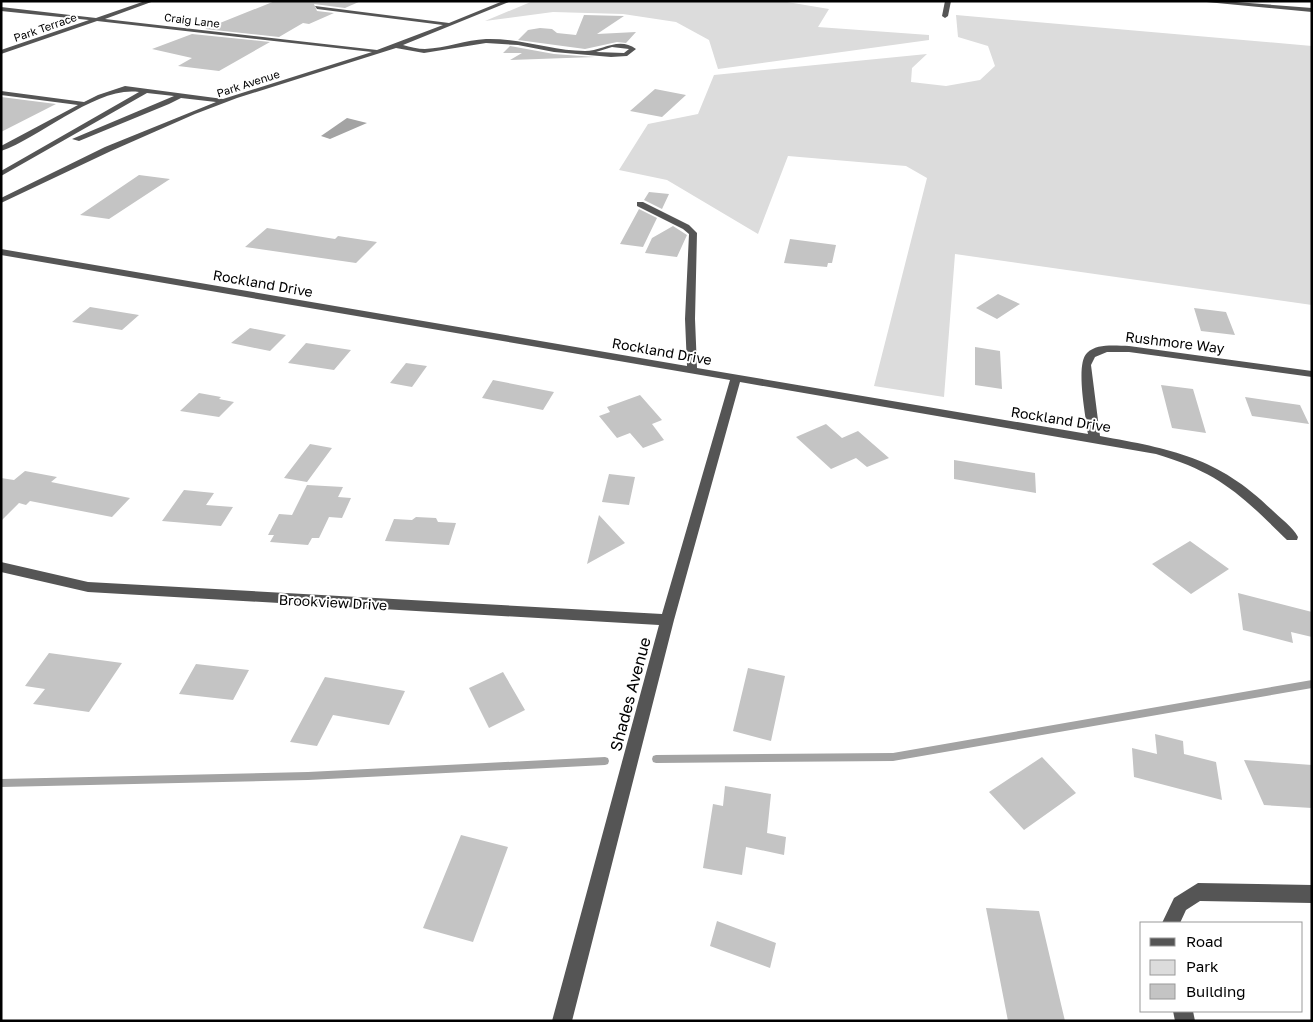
<svg xmlns="http://www.w3.org/2000/svg" width="1313" height="1022" viewBox="0 0 1313 1022" font-family="'Golos Text',sans-serif">
	<style>
		.green { fill: #dcdcdc }
		.water { fill: #a3a3a3 }
		.lines { fill: none; stroke-linecap: round; stroke-linejoin: round }
		.stream { fill: #a3a3a3; fill-rule: evenodd }
		.building { fill: #c4c4c4 }
		.minor { fill: #555; fill-rule: evenodd }
		.labels { text-anchor: middle; dominant-baseline: central; stroke-width: 4; stroke-linejoin: round; paint-order: stroke }
		.far-street-label { font-size: 11px; fill: #000; stroke: #fff }
		.street-label { font-size: 14px; fill: #000; stroke: #fff }
		.near-street-label { font-size: 16px; fill: #000; stroke: #fff }
	</style>
	<rect width="100%" height="100%" fill="#fff"/>
	<path class="green" d="M533,1H781L829,9L818,27L929,35V40L718,69L709,40L676,22L623,14L553,12L485,21Z
		M956,15L1312,46V305L955,254L944,397L874,386L927,178L906,166L788,156L758,234L667,180L619,170L648,124L698,114L714,75L927,54L912,68L911,82L946,86L980,80L995,66L988,46L958,37Z"/>
	<path class="water" d="M347,118L367,123L330,139L321,136Z"/>
	<g class="lines">
		<path class="stream" d="M1312,680V688L893,761L656,763L653,762L652,759L653,756L656,755L893,753Z
			M605,757L608,758L609,761L608,764L605,765L308,780L1,787V779L308,772Z"/>
	</g>
	<path class="building" d="M275,1H361L345,8L314,4L317,11L334,13L309,24L303,23L279,37L205,29Z
		M584,15L624,16L597,34L636,32L626,43L617,42L585,49L518,40L528,30L540,28L552,29L557,33L576,35Z
		M192,34L270,42L219,71L178,66L192,58L152,49Z
		M510,46L554,54L595,57L510,60L522,53H503Z
		M655,89L686,95L662,117L630,111Z
		M1,97L56,104L1,132Z
		M139,175L170,179L109,219L80,215Z
		M649,192L669,194L662,209L644,200Z
		M639,209L657,218L643,247L620,244Z
		M673,226L687,235L677,257L645,253L652,238Z
		M267,228L335,239L338,236L377,242L356,263L245,247Z
		M790,239L836,245L832,263H828L827,267L784,263Z
		M998,294L1020,304L997,319L976,308Z
		M90,307L139,315L122,330L72,322Z
		M1194,308L1226,312L1235,335L1201,331Z
		M250,328L286,335L270,351L231,343Z
		M306,343L351,350L334,370L288,363Z
		M975,347L1000,351L1002,389L975,385Z
		M406,363L427,366L412,387L390,383Z
		M493,380L554,392L543,410L482,398Z
		M1161,385L1193,389L1206,433L1172,428Z
		M199,393L221,397L219,399L234,402L219,417L180,411Z
		M640,395L662,420L652,424L664,440L643,448L630,433L617,438L599,416L610,412L607,407Z
		M1245,397L1300,405L1309,424L1252,416Z
		M826,424L842,438L858,431L889,458L867,467L856,458L831,469L796,437Z
		M310,444L332,448L307,482L284,478Z
		M954,460L1035,473L1036,493L954,479Z
		M25,471L57,477L51,482L130,498L112,517L30,501L26,505L19,503L1,521V478L14,480Z
		M609,474L635,477L629,505L602,502Z
		M307,485L343,487L338,497L351,498L342,518L329,517L319,538H312L308,545L270,542L274,535H268L279,514L292,515Z
		M184,490L214,493L206,505L233,507L221,526L162,521Z
		M599,515L625,543L587,564Z
		M416,517L436,518L438,522L456,523L449,545L385,541L394,519L412,520Z
		M1190,541L1229,569L1191,594L1152,564Z
		M1238,593L1312,612V637L1291,632L1293,643L1243,630Z
		M49,653L122,663L89,712L33,704L45,689L25,686Z
		M196,664L249,670L233,700L179,694Z
		M748,668L785,676L771,741L733,731Z
		M503,672L525,710L489,728L469,688Z
		M325,677L405,691L389,725L333,715L317,746L290,742Z
		M1155,734L1183,741L1184,754L1216,762L1222,800L1134,777L1132,748L1157,754Z
		M1042,757L1076,793L1024,830L989,792Z
		M1244,760L1312,765V808L1264,805Z
		M725,786L771,794L767,833L786,837L784,855L746,847L742,875L703,868L713,804L723,806Z
		M461,835L508,847L473,942L423,928Z
		M986,908L1039,911L1065,1021H1008Z
		M717,921L776,943L770,968L710,946Z"/>
	<g class="lines">
		<path class="minor" d="M145,1H154L105,19L377,50L443,25L317,9L315,6L449,23L503,1H511L403,45C410,47 418,49 425,49C446,48 466,40 486,39C520,38 552,51 585,51C602,51 619,36 636,49L627,56L611,57L554,52L518,45L486,43L424,53L396,48L237,98L195,114L111,151L1,203V198L105,147L216,102L181,98L169,104L79,141L72,139L174,96L147,93L1,176V171L139,92C96,86 42,137 1,151V146L78,105L1,95V91L84,102L98,95L125,86L223,99L372,52L97,21L1,54V50L89,20L1,11V7L96,18ZM612,47L629,49L624,53L596,52Z
			M945,1H951L948,16L945,18L942,16Z
			M1196,1H1223L1312,8V12Z
			M637,202H643L689,225L697,233L695,319L697,368L1088,434C1086,418 1075,364 1087,353C1097,343 1116,346 1129,346L1312,371V377L1129,352H1107L1095,357L1091,365L1100,436C1171,449 1218,457 1272,510C1280,518 1293,527 1298,537L1297,540H1287C1241,495 1220,473 1156,454L740,382L674,620L572,1021H552L659,625L88,592L1,572V562L88,582L662,614L730,380L1,255V249L687,366L685,319L689,234L683,229L637,206Z
			M1198,883L1312,885V903L1200,901L1186,910L1180,923H1162L1174,898Z
			M1173,1011H1193L1195,1021H1175Z"/>
	</g>
	<g class="labels">
		<g class="far-street-label">
			<text transform="translate(192 20) rotate(7)">Craig Lane</text>
			<text transform="translate(45 27) rotate(-19)">Park Terrace</text>
			<text transform="translate(248 83) rotate(-18)">Park Avenue</text>
		</g>
		<g class="street-label">
			<text transform="translate(263 283) rotate(10)">Rockland Drive</text>
			<text transform="translate(1175 342) rotate(7)">Rushmore Way</text>
			<text transform="translate(662 351) rotate(10)">Rockland Drive</text>
			<text transform="translate(1061 419) rotate(9)">Rockland Drive</text>
			<text transform="translate(333 602) rotate(3)">Brookview Drive</text>
		</g>
		<g class="near-street-label">
			<text transform="translate(630 694) rotate(-75)">Shades Avenue</text>
		</g>
	</g>
	<rect width="1313" height="1022" fill="none" stroke="#000000" stroke-width="5"/>
	<rect x="1140" y="922" width="162" height="90" fill="#ffffff" stroke="#999999"/>
	<rect x="1150" y="938" width="25" height="8" fill="#555555" stroke="#999999"/>
	<text x="1186" y="947" font-size="15" fill="#000000">Road</text>
	<rect x="1150" y="960" width="25" height="15" fill="#dcdcdc" stroke="#999999"/>
	<text x="1186" y="972" font-size="15" fill="#000000">Park</text>
	<rect x="1150" y="984" width="25" height="15" fill="#c4c4c4" stroke="#999999"/>
	<text x="1186" y="997" font-size="15" fill="#000000">Building</text>
</svg>
